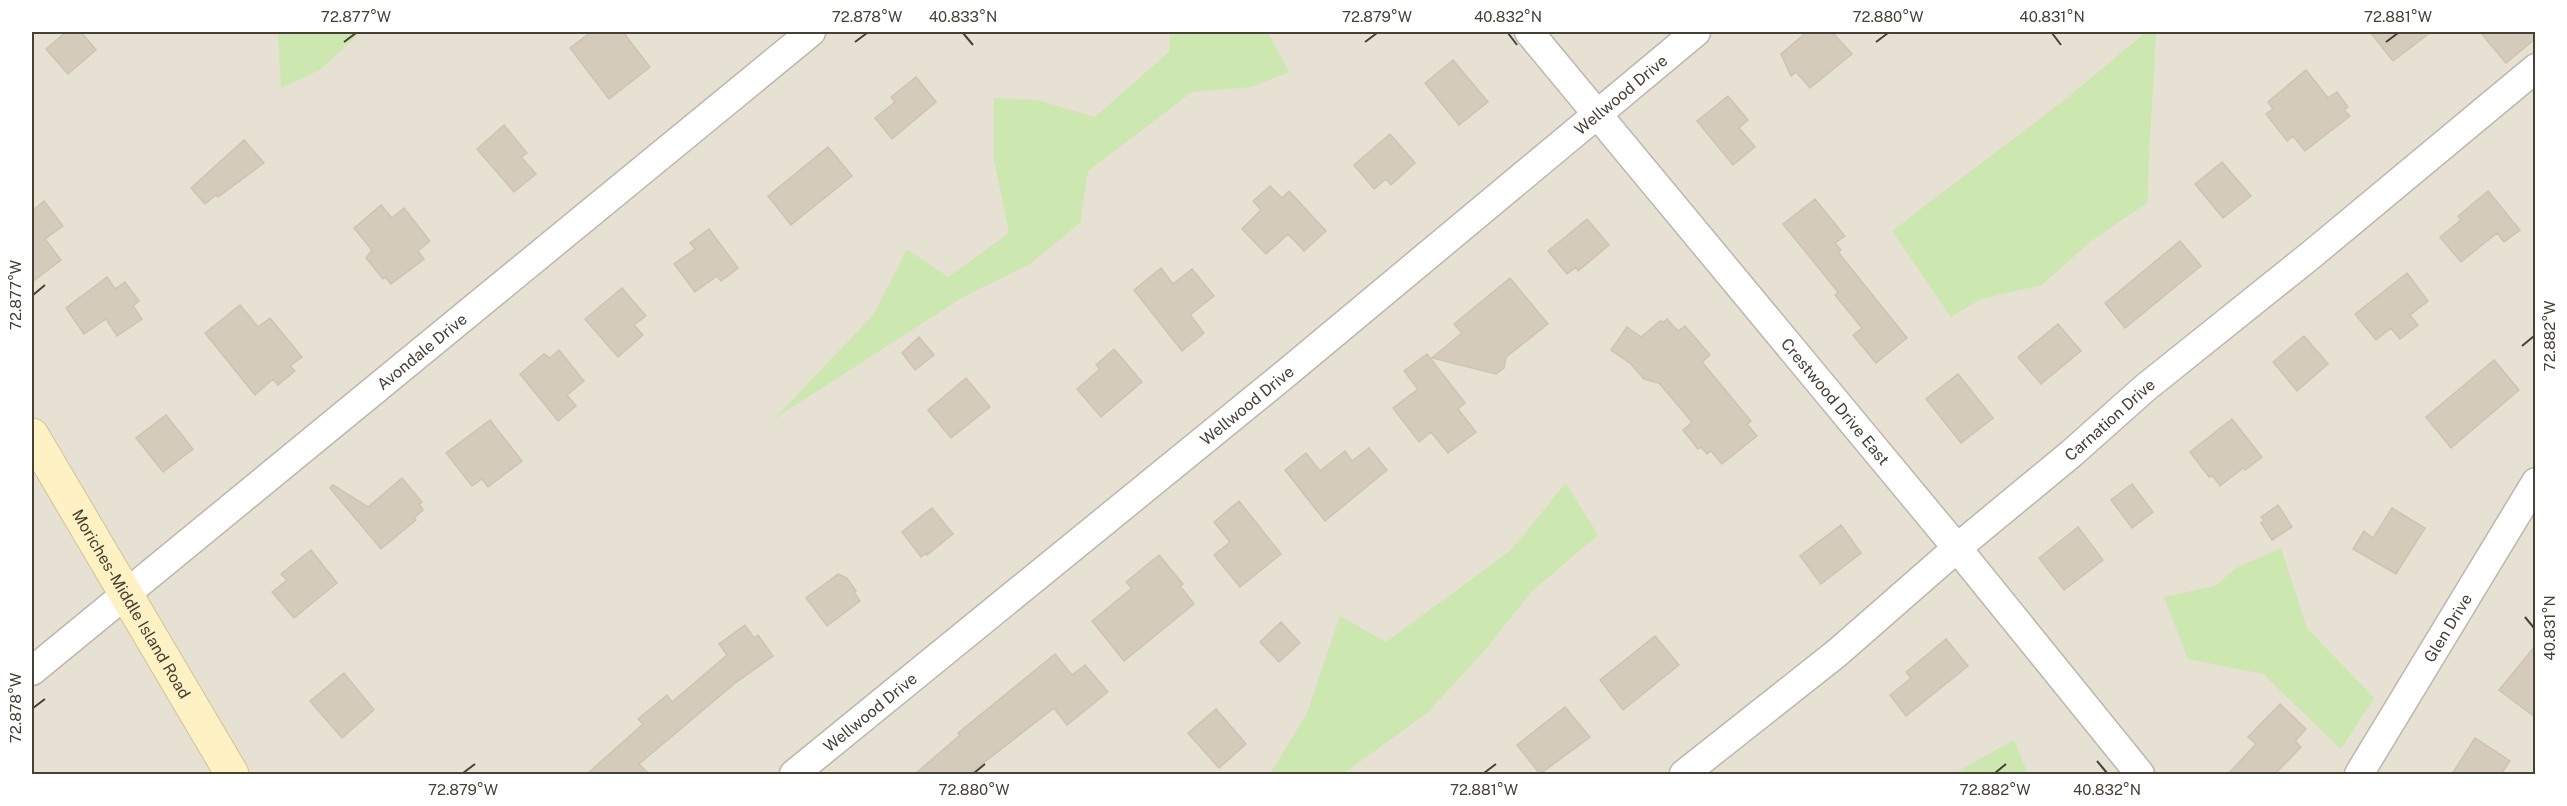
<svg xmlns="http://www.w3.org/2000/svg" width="2567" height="806" viewBox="0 0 2567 806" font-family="'Public Sans',sans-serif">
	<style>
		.residential { fill: #e7e1d4 }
		.green { fill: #cce7af }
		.building { fill: #d4cbbb; stroke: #cfc3af; stroke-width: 1.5 }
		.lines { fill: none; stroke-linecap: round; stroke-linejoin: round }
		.minor-casing { stroke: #beb7a9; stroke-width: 31 }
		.secondary-casing { stroke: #d3c496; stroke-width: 35 }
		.minor { stroke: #fff; stroke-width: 28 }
		.secondary { stroke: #fef2c5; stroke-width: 33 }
		.ticks { fill: none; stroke: #464035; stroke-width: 2 }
		.labels { text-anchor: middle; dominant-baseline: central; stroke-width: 4.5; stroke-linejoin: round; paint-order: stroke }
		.street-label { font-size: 16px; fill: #464035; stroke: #fff }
		.neatline { fill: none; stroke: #464035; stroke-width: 2 }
		.ticks-label { font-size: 15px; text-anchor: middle; fill: #464035 }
	</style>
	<rect width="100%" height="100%" fill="#f3efe6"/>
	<path class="residential" d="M32,32H2535V774H32Z"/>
	<path class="green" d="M278,32H361L320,70L281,88Z
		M1170,32H1268L1289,72L1251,87L1192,92L1088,171L1080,223L1030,264L963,297L774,419L874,314L907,249L948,277L1009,233L994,160V98L1037,100L1095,117L1169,52Z
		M2146,32H2156C2154,89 2148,145 2148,202L2090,242L2042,285L1981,299L1951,317L1892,231L2067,98Z
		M1566,483L1598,535L1532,591L1484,651L1427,713L1343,774H1270L1307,713L1340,616L1386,642L1510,551Z
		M2281,548L2307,628L2374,698L2341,749L2263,674L2188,659L2164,597L2215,586L2236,568Z
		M2014,740L2028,774H1953Z"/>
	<path class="building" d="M66,32H81L96,50L68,74L46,49Z
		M591,32H623L650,67L609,99L570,48Z
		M1807,32H1832L1852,54L1810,88L1796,72L1791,76L1781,54Z
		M2370,32H2431L2393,61Z
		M2480,32H2535V39L2506,63Z
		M1453,60L1488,102L1459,125L1425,83Z
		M2306,70L2328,98L2337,92L2348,107L2344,110L2350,116L2305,151L2293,136L2287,141L2266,114L2273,109L2268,102Z
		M916,77L936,102L892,139L875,118L895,102L891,97Z
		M1728,96L1748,120L1739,128L1755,147L1733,165L1697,121Z
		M504,125L527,153L521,157L536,174L514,192L477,149Z
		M1390,134L1415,163L1391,185L1386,179L1374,189L1354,165Z
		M244,140L264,163L218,197L216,195L205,204L191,188Z
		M828,147L852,176L791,225L768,196Z
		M2222,162L2251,196L2223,218L2195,184Z
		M1270,186L1282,198L1289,191L1326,231L1304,251L1288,234L1266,254L1242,229L1261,210L1253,201Z
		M2488,191L2520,230L2504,242L2497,233L2461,262L2440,237L2461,220L2458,216Z
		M1815,199L1845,236L1835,243L1841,250L1838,252L1907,338L1876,363L1853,335L1862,328L1835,295L1838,292L1783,224Z
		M44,201L63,226L45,239L61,260L32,282V211Z
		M381,205L392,218L404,208L430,241L418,251L424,259L391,284L385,277L383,279L366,258L372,250L354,228Z
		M1587,219L1609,245L1578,271L1576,267L1567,274L1548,251Z
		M709,229L738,268L721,281L717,276L695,292L674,264L695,249L690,243Z
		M2180,241L2201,266L2125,328L2105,303Z
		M1161,268L1173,284L1192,269L1214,296L1190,315L1204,333L1182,351L1134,290Z
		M2407,273L2428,301L2410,315L2418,325L2400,339L2391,328L2376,340L2355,314Z
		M107,277L115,289L125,282L139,301L133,306L142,319L117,336L106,319L84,334L66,308Z
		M1510,278L1548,324L1506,357L1504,368L1496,374L1432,358L1462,333L1454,324Z
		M622,288L646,316L634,325L643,335L618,357L585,319Z
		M240,305L258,327L270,318L302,357L290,366L295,371L278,385L273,379L255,395L205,333Z
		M1667,319L1678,331L1685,326L1710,355L1702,362L1751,421L1747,424L1757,436L1722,464L1711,451L1707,454L1701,447L1698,449L1683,430L1692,422L1659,383L1644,379L1631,364L1611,350L1627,327L1641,337L1660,321L1664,322Z
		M2058,324L2081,351L2041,384L2018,357Z
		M2304,336L2328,364L2297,391L2273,362Z
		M919,337L934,355L915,370L902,353Z
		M1114,349L1142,382L1101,417L1077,389L1100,369L1096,365Z
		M559,350L584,381L567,395L576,406L558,421L520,374L544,354L550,358Z
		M1427,354L1465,403L1458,409L1476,432L1448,453L1431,432L1419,442L1393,408L1418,389L1404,371Z
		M2494,360L2519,390L2451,448L2426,417Z
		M1958,374L1993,418L1961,443L1926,399Z
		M966,378L990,407L951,438L928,410Z
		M166,415L193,449L163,472L136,438Z
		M2232,419L2262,457L2245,470L2243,468L2220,486L2213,476L2209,477L2190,452Z
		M490,420L522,461L488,487L482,479L472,486L446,453Z
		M1369,448L1387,470L1325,521L1285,470L1306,453L1320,471L1345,451L1352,461Z
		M402,478L422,502L419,504L423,510L414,518L416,520L381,549L330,488L333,485L368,507Z
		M2132,484L2153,512L2132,528L2111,500Z
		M1239,501L1281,554L1240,587L1214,555L1230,542L1214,522Z
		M2278,505L2292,527L2272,540L2261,523L2264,520L2261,517Z
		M932,508L953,534L927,555L926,553L921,557L902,532Z
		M2392,508L2425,528L2396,574L2353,549L2364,531L2373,538Z
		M1841,525L1861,553L1821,584L1800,556Z
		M2078,527L2103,560L2064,590L2039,558Z
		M311,550L337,583L294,618L272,592L287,580L281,574Z
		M1159,555L1183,584L1180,586L1194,604L1124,661L1092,621L1132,588L1126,582Z
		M838,574L847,578L856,591L854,592L860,601L827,626L806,598Z
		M1281,622L1300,643L1279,662L1260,642Z
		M745,625L754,638L758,635L773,656L734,684L639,764L649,774H587L643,724L638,719L667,695L672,702L727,655L719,644Z
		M1655,636L1679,665L1623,710L1600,680Z
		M1946,639L1968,666L1906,716L1890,695L1911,678L1906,672Z
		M2535,646V717L2499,690Z
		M1055,654L1072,675L1085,665L1108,692L1067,725L1054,708L969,774H915L960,735L958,733Z
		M344,673L374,710L342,738L310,701Z
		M2280,704L2306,729L2295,741L2301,747L2275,774H2228L2256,744L2248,737Z
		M1565,707L1590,737L1540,774L1517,745Z
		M1216,709L1246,744L1219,768L1188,733Z
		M2475,738L2510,761L2501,774H2452Z"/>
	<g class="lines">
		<defs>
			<g id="minor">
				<path id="s1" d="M1529,32L1957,548L2140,774"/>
				<path id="s2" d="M32,671L811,32"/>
				<path id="s3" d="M794,774L1284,375L1696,32"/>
				<path id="s4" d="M1684,774L1837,653L1957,548L2072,453L2145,388L2311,255L2536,68"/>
				<path id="s5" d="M2359,774L2536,482"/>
			</g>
			<g id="secondary">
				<path id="s6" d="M32,435L232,774"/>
			</g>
		</defs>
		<use href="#minor" class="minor-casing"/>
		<use href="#secondary" class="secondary-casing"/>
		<use href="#minor" class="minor"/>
		<use href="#secondary" class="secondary"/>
	</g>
	<path class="ticks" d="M963,33L973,45M1508,33L1517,45M2052,33L2061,45M344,42L356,33M855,42L867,33M1365,42L1377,33M1876,42L1888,33M2386,42L2398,33M33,295L45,285M2522,346L2534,336M2525,617L2534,628M33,708L45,699M2097,761L2107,773M463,773L475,764M974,773L985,764M1484,773L1496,764M1995,773L2006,764"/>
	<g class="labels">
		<g class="street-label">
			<text stroke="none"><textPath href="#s3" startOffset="1070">Wellwood Drive</textPath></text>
			<text stroke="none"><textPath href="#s2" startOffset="504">Avondale Drive</textPath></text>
			<text stroke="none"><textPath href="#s1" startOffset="480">Crestwood Drive East</textPath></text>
			<text stroke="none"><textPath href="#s3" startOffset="584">Wellwood Drive</textPath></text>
			<text stroke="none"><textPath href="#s4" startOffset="554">Carnation Drive</textPath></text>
			<text stroke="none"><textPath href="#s6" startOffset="196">Moriches-Middle Island Road</textPath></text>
			<text stroke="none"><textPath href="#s5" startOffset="171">Glen Drive</textPath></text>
			<text stroke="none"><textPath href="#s3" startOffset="98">Wellwood Drive</textPath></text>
		</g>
	</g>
	<rect width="2567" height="806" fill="none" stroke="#ffffff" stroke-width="66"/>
	<rect x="33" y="33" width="2501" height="740" class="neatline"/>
	<g class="ticks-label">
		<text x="356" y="22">72.877°W</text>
		<text x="867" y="22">72.878°W</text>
		<text x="963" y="22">40.833°N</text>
		<text x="1377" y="22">72.879°W</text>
		<text x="1508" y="22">40.832°N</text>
		<text x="1888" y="22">72.880°W</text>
		<text x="2052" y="22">40.831°N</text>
		<text x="2398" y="22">72.881°W</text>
		<text transform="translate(16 295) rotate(-90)" y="5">72.877°W</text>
		<text transform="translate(2550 336) rotate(-90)" y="5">72.882°W</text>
		<text transform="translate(2550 628) rotate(-90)" y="5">40.831°N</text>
		<text transform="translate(16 708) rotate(-90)" y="5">72.878°W</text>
		<text x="463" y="795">72.879°W</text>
		<text x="974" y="795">72.880°W</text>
		<text x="1484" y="795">72.881°W</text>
		<text x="1995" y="795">72.882°W</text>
		<text x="2107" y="795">40.832°N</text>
	</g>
</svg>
